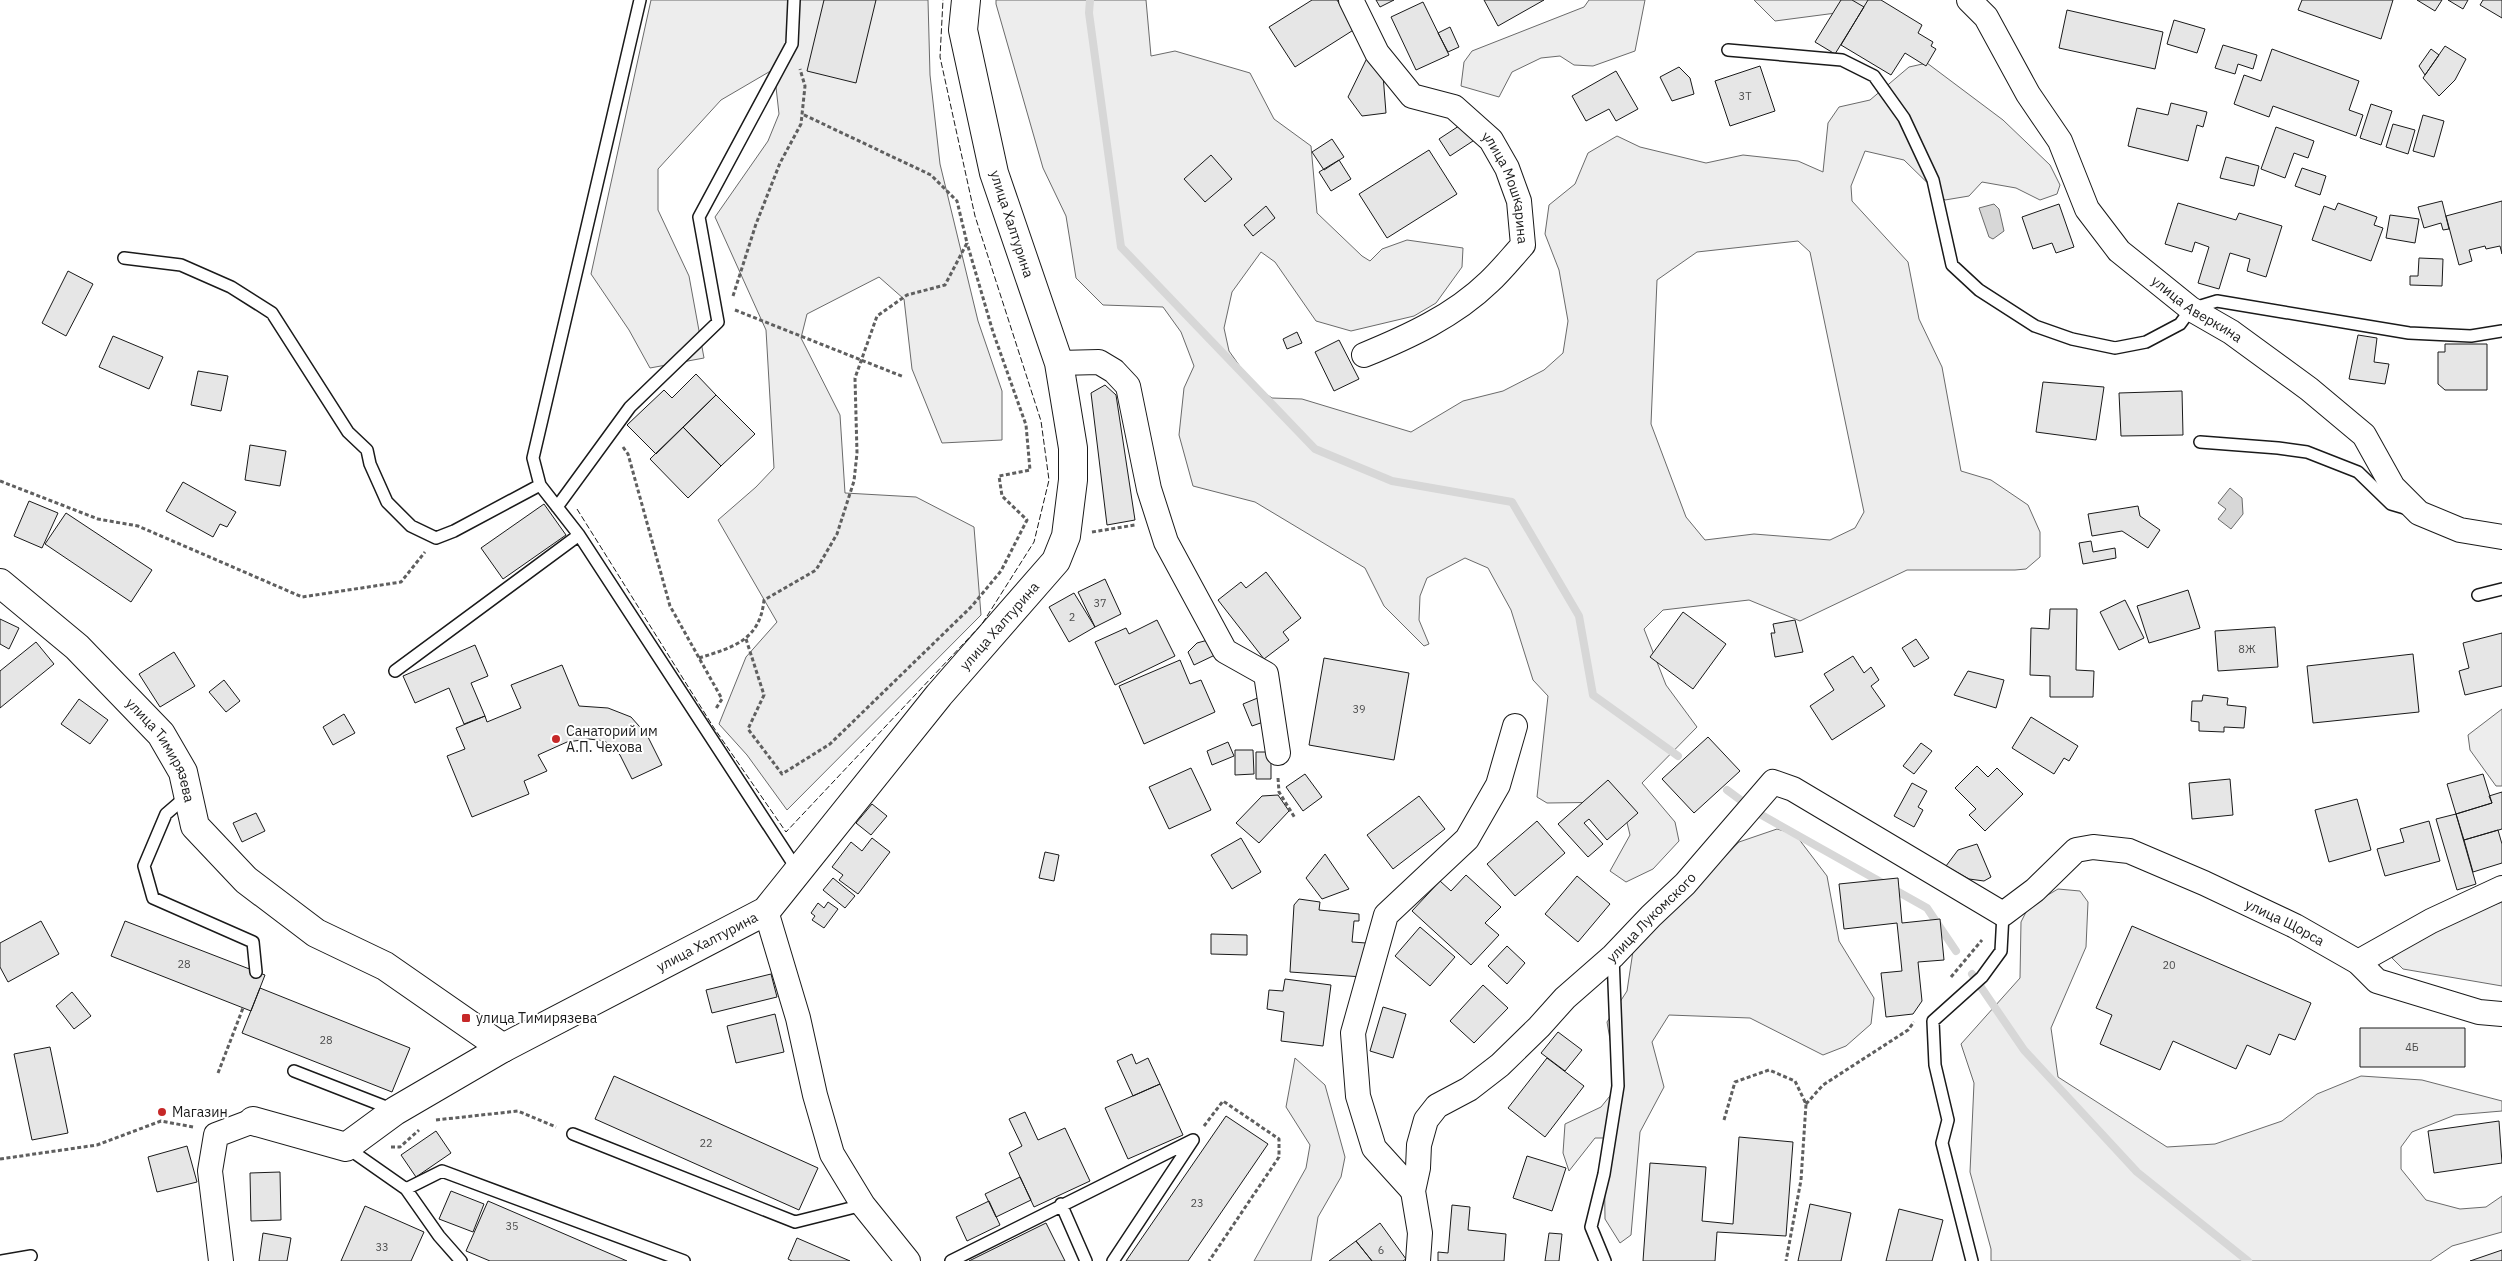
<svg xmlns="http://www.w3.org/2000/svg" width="2502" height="1261" viewBox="0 0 2502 1261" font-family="'IBM Plex Sans',sans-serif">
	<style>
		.built { fill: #ededed; stroke: #6a6a6a; fill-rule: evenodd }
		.water { fill: #d7d7d7; stroke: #6a6a6a }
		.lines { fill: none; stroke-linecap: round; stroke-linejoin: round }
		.stream { stroke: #d7d7d7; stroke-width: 8 }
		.building { fill: #e6e6e6; stroke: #1a1a1a }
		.service-casing { stroke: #1a1a1a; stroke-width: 14 }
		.minor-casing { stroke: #1a1a1a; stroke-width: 26 }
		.tertiary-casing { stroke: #1a1a1a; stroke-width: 30 }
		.path { stroke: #5f5f5f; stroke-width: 3; stroke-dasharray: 4 2.5; stroke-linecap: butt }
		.service { stroke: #fff; stroke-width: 11 }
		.minor { stroke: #fff; stroke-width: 24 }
		.tertiary { stroke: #fff; stroke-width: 28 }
		.fence { stroke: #1a1a1a; stroke-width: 1; stroke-dasharray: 6 2.5; stroke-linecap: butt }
		.poi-dot { fill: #c62828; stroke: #fff; stroke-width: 2 }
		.labels { text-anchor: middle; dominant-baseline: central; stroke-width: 4; stroke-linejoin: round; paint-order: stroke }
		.number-label { font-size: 11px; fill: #4d4d4d }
		.street-label { font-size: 14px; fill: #1a1a1a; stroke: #fff }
		.poi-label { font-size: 14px; fill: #1a1a1a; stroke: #fff; text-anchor: start }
	</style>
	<rect width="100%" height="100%" fill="#fff"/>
	<path class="built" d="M651,0H928L930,75L940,164L978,321L1002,391V440L942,443L912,369L904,299L879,277L807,314L801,338L840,415L845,493L916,497L974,527L981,615L787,810L747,755L719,724L746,657L777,622L718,520L756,487L774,468L766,330L715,217L768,141L779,114L774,69L721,100L658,169V210L689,276L704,358L650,368L629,330L591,274Z
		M996,0H1146L1151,56L1175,51L1250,73L1274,119L1311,146L1317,213L1362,256L1370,261L1382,249L1407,240L1463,248L1462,267L1436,303L1414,316L1351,331L1316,321L1275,262L1261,252L1232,292L1224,328L1229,351L1254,386L1272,398L1302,399L1411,432L1463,401L1503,391L1544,370L1563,353L1568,321L1559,270L1545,234L1549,205L1575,184L1588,153L1617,136L1640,147L1706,163L1743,155L1798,161L1823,172L1828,123L1839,107L1870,100L1909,67L1927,63L2003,120L2050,165L2060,185L2057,194L2040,200L2016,188L1982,182L1969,196L1945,200L1904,160L1865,151L1851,186L1852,201L1908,262L1919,319L1942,367L1961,471L1991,480L2028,505L2040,532V557L2026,569L2015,570H1907L1800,621L1749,600L1663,610L1644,629L1666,685L1697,727L1642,783L1675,822L1679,841L1653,869L1626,882L1610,871L1630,835L1622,802L1547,803L1537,797L1548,696L1533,680L1511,610L1488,568L1465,558L1427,578L1420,596L1419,620L1429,644L1424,646L1384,606L1365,568L1255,502L1193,486L1179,435L1184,388L1194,366L1181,332L1163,307L1103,305L1076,278L1066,216L1043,168L996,4ZM1798,241L1810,252L1864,512L1855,528L1830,540L1754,534L1705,540L1686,517L1651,424L1657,280L1697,252Z
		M1589,0H1645L1635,51L1593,66L1574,65L1560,56L1541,58L1512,72L1499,97L1461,86L1464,62L1472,51L1584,7Z
		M1754,0H1874L1859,10L1775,21Z
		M2502,709V786H2496L2470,750L2468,735Z
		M1777,829L1795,834L1827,876L1839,941L1874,998L1871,1024L1846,1046L1823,1055L1750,1018L1669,1015L1652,1042L1664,1087L1640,1132L1631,1235L1620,1243L1605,1219L1604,1138H1595L1569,1171L1563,1153L1565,1124L1601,1107L1618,1086L1607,1022L1627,991L1633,951L1739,842Z
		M2058,889L2080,891L2088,902L2086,947L2051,1028L2058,1077L2167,1147L2215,1144L2282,1121L2317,1094L2361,1076L2422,1080L2502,1101V1111L2455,1115L2412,1132L2401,1147V1169L2426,1200L2460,1209L2486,1207L2502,1196V1232L2452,1246L2430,1261H1991V1249L1970,1172L1974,1083L1961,1044L2020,978L2021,922L2029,906Z
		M2502,902V986L2403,969L2392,958L2433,927Z
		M1295,1058L1325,1085L1345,1157L1341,1177L1318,1217L1311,1261H1254L1306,1168L1310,1145L1286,1107Z"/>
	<path class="water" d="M1994,204L1999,209L2004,231L1993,239L1989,237L1979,208Z
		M2230,488L2242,498L2243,514L2231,529L2218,519L2226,509L2218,503Z"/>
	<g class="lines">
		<path class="stream" d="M1090,0L1089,13L1121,247L1315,449L1392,481L1512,502L1579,616L1593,695L1678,756
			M1727,790L1758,813L1927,908L1956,951
			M1972,974L2024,1050L2137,1172L2248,1261"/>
	</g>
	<path class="building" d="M824,0H876L856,83L807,71Z
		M1312,0H1337L1355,29L1295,67L1269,27Z
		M1376,0H1394L1380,7Z
		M1484,0H1544L1498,26Z
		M1841,0H1852L1864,7L1835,54L1815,42Z
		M1868,0H1881L1922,25L1918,33L1933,42L1931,46L1936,49L1926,66L1905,53L1891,75L1841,45Z
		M2302,0H2393L2381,39L2298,10Z
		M2417,0H2442L2435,11Z
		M2448,0H2468L2463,9Z
		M2483,0H2502V18L2480,5Z
		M1423,2L1449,55L1416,70L1391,17Z
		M2067,10L2163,32L2155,69L2059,48Z
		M2174,20L2205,29L2197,53L2167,44Z
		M1450,27L1459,47L1448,52L1438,33Z
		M2223,45L2257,55L2253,69L2238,64L2235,74L2215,68Z
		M2445,46L2466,59L2455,80L2439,96L2423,78Z
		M2272,49L2359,81L2349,110L2363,115L2356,136L2273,106L2269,117L2234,104L2244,75L2261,81Z
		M2431,49L2439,55L2425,75L2419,66Z
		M1367,58L1382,62L1386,113L1362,116L1348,97Z
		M1760,66L1775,111L1730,126L1715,81Z
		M1679,67L1690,78L1694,94L1672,101L1660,77Z
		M1616,71L1638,109L1616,121L1609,109L1586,121L1572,96Z
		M2171,103L2207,112L2203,127L2197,125L2188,161L2128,146L2137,108L2168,115Z
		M2371,104L2392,111L2381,145L2360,138Z
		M2423,115L2444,121L2434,157L2413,151Z
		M1465,122L1476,139L1450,156L1439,139Z
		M2393,124L2415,130L2408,154L2386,147Z
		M2276,127L2314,141L2308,158L2294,153L2285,178L2261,169Z
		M1332,139L1344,157L1324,170L1312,152Z
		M1429,150L1457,194L1387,238L1359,194Z
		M1211,155L1232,179L1205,202L1184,179Z
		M2226,157L2259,166L2254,186L2220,178Z
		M1339,160L1351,179L1331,191L1319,172Z
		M2302,168L2326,176L2320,195L2295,186Z
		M2442,201L2449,229L2443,230L2441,223L2424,228L2418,207Z
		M2502,201V254L2500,246L2486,249L2485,246L2469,250L2472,261L2459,265L2446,216Z
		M2178,203L2236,220L2239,213L2282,226L2266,277L2247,271L2250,259L2230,253L2219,289L2198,283L2209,247L2195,242L2192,252L2165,244Z
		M2338,203L2377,217L2374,225L2383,228L2371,261L2312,240L2324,206L2335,210Z
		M2059,204L2074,247L2056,253L2052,243L2033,249L2022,217Z
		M1266,206L1275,218L1253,236L1244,225Z
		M2390,215L2419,219L2415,243L2386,238Z
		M2419,258L2443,259L2442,286L2410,285V276H2418Z
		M68,271L93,284L66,336L42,323Z
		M1297,332L1302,343L1287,349L1283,339Z
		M2358,335L2377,338L2374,362L2389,364L2385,384L2349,379Z
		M113,336L163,357L149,389L99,367Z
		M1339,340L1359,379L1334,391L1315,352Z
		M2445,344H2487V390H2445L2438,384V352H2445Z
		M198,371L228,376L221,411L191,405Z
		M696,374L716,395L656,454L627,425L664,390L672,398Z
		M2043,382L2104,387L2096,440L2036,432Z
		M1105,385L1116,395L1135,520L1107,525L1091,393Z
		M2182,391L2183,435L2121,436L2119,393Z
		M716,395L755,434L721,466L683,427Z
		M683,427L721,466L688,498L650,459Z
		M250,445L286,451L280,486L245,480Z
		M183,482L236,512L227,527L220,524L213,537L166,511Z
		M29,501L58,513L42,548L14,536Z
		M544,504L566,535L503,579L481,548Z
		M2138,506L2140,516L2160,530L2148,548L2122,531L2092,536L2088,514Z
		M66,513L152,570L131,602L45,544Z
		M2091,541L2093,552L2115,548L2116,558L2083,564L2079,543Z
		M1266,572L1301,618L1283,632L1289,640L1264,659L1218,600L1241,582L1246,588Z
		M1105,579L1121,614L1095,627L1078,592Z
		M2188,590L2200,628L2149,643L2137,606Z
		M1074,593L1095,627L1069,642L1049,607Z
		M2125,600L2144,638L2119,650L2100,612Z
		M2050,609H2077L2076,670L2094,671L2093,697H2050V676L2030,675L2031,628L2049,629Z
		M1683,612L1726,644L1693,689L1650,657Z
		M0,619L19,628L9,649L0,644Z
		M1157,620L1175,656L1115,685L1095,642L1126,628L1129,634Z
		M1795,620L1803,652L1775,657L1771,633H1775L1773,624Z
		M2275,627L2278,667L2218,671L2215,631Z
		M2502,633V686L2465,695L2459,671L2469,668L2463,643Z
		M1916,639L1929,658L1914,667L1902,648Z
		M1208,640L1215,655L1194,665L1188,652L1197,643Z
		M36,642L54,664L0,708V671Z
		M475,645L488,676L471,683L485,716L464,724L449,688L415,703L403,676Z
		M174,652L195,686L160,707L139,674Z
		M2413,654L2419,712L2313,723L2307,666Z
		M1853,656L1864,673L1871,667L1879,680L1871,686L1885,706L1832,740L1810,706L1834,690L1824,674Z
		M1324,658L1409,673L1394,760L1309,745Z
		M1180,660L1190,684L1201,680L1215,712L1144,744L1119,686Z
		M562,665L579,706L608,708L631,717L647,735L662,765L632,779L620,755L605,741L589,739L567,742L538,755L547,771L524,781L529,794L472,817L447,756L465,749L456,728L485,716L487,722L521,708L511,685Z
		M1968,671L2004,680L1996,708L1954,695Z
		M224,680L240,701L226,712L209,692Z
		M2203,695L2228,698L2227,705L2246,707L2244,728L2224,727V732L2199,731V722L2191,721L2192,701H2202Z
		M1260,697L1269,720L1252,726L1243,704Z
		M79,699L108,720L90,744L61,724Z
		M344,714L355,733L333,745L323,727Z
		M2031,717L2078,746L2069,761L2064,758L2054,774L2012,748Z
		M1708,737L1740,771L1694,813L1662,779Z
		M1228,742L1234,756L1212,765L1207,751Z
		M1921,743L1932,751L1914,774L1903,766Z
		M1235,750H1253L1254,774L1235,775Z
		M1256,752H1271V779H1256Z
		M1977,766L1988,777L1997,768L2023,794L1985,831L1969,815L1976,809L1955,788Z
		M1191,768L1211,810L1169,829L1149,787Z
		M1305,774L1322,797L1303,811L1286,787Z
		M2483,774L2492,803L2456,814L2447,784Z
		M2230,779L2233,815L2192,819L2189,783Z
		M1608,780L1638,813L1607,840L1589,819L1584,823L1603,844L1588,857L1558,824Z
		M1912,783L1927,791L1918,807L1923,810L1914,827L1894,816Z
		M2502,792V829L2464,840L2456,814L2492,803L2489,796Z
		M1278,795L1289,811L1259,843L1236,823L1262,796Z
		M1419,796L1445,829L1393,869L1367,835Z
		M2357,799L2371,850L2329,862L2315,810Z
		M872,804L887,816L871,835L856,823Z
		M256,813L265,831L242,842L233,823Z
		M2456,814L2476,884L2457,890L2436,819Z
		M1537,821L1565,853L1515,896L1487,864Z
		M2429,821L2440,861L2385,876L2377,849L2404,842L2400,829Z
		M2498,830L2502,844V863L2473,872L2464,840Z
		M872,838L890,852L858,894L839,880L843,875L832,867L851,842L862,851Z
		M1241,838L1261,872L1232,889L1211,855Z
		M1977,844L1991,877L1984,881L1969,879L1946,866L1958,850Z
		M1045,852L1059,855L1054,881L1039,878Z
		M1325,854L1349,889L1322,899L1306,878Z
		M1466,875L1501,907L1485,923L1499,935L1471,965L1412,911L1440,881L1451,891Z
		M1577,876L1610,904L1578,942L1545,914Z
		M833,878L855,896L845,908L823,890Z
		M1898,878L1902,923L1940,919L1944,960L1918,962L1922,1001L1913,1014L1886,1017L1881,973L1902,971L1897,923L1844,929L1839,884Z
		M1299,899L1320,902L1319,910L1359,914V921H1354L1352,942L1366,943L1363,977L1290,972L1294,905Z
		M828,902L838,909L824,928L812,920L815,916L811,913L818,903L824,908Z
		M41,921L59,954L8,982L0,967V943Z
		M125,921L265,975L251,1011L111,956Z
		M2132,926L2311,1003L2295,1040L2279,1034L2270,1055L2247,1045L2236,1069L2173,1041L2160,1070L2100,1044L2112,1015L2096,1008Z
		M1420,927L1455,957L1430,986L1395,956Z
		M1211,934L1247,935V955L1211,954Z
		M1507,946L1525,963L1507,984L1488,966Z
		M771,974L777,997L712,1013L706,990Z
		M1285,979L1331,985L1323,1046L1281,1041L1284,1012L1267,1009L1269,990L1283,991Z
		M1483,985L1508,1008L1474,1043L1450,1021Z
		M260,988L410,1048L392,1092L242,1033Z
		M72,992L91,1016L74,1029L56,1006Z
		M1383,1007L1406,1014L1393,1058L1370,1051Z
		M775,1014L784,1052L736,1063L727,1026Z
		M2360,1028H2465V1067H2360Z
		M1558,1032L1582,1050L1565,1071L1541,1053Z
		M50,1047L68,1133L32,1140L14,1054Z
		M1132,1054L1136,1064L1148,1058L1160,1084L1133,1096L1117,1061Z
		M1547,1058L1584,1086L1545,1137L1508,1108Z
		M614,1076L818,1168L799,1210L595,1119Z
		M1160,1084L1183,1135L1128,1159L1105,1108Z
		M1025,1112L1038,1140L1065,1128L1090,1181L1034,1207L1009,1153L1022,1146L1009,1119Z
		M1226,1116L1268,1144L1188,1261H1126Z
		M2499,1121L2502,1163L2434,1173L2428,1131Z
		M436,1131L451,1153L416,1177L401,1155Z
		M1739,1137L1793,1142L1786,1236L1717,1232L1715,1261H1643L1650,1163L1706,1167L1702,1221L1733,1224Z
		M187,1146L197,1182L157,1192L148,1157Z
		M1527,1156L1566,1168L1552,1211L1513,1198Z
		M280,1172L281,1220L251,1221L250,1173Z
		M1020,1177L1031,1200L996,1217L985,1194Z
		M451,1191L484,1204L473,1232L439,1219Z
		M488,1201L627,1261H490L466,1251Z
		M989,1201L1000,1225L967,1241L956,1217Z
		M1810,1204L1851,1213L1841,1261H1798Z
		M1452,1205L1470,1207L1468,1230L1506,1234L1504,1261H1438V1252L1448,1253Z
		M365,1206L424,1232L411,1261H341Z
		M1899,1209L1943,1220L1932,1261H1886Z
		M1046,1223L1065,1261H969Z
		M1380,1223L1406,1259L1403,1261H1372L1356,1241Z
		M263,1233L291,1238L287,1261H259Z
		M1549,1233L1562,1234L1559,1261H1545Z
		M797,1238L850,1261H792L788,1259Z
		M1356,1241L1372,1261H1329Z
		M2502,1250V1261H2470Z"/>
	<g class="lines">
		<defs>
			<path id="service" d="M640,0L533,458L540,485L579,535L798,871
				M1728,50L1842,60L1874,76L1904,118L1933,180L1952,265L1979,290L2035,326L2072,339L2115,348L2146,342L2180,324L2191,309L2217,301L2409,333L2471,336L2502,331
				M124,258L181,265L231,287L272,313L348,432L367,450L370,464L387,502L411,526L436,538L454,531L540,485
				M2200,442L2278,448L2307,452L2358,472L2391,504L2408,509
				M557,507L630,407L718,322L699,217L792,44L794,0
				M2478,595L2502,589
				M395,671L579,535
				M188,795L166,814L144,866L153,898L253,942L256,972
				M294,1071L394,1110
				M573,1134L795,1222L863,1205
				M346,1147L406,1189L442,1171L684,1261
				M406,1189L439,1236L461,1261
				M1061,1204L1086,1261
				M2,1261L31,1256
				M951,1261L1193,1140L1113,1261
				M1605,1261L1591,1227L1604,1174L1618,1086L1613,956
				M1972,1261L1942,1143L1948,1120L1935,1065L1933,1021L1982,977L2001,951L2003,914"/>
			<g id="minor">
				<path id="s1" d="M1351,0L1377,53L1412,96L1454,107L1491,140L1507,168L1519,201L1523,245C1512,257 1501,271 1489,282C1454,316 1408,337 1364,355"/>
				<path id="s2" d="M1969,0L1986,17L2028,94L2060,141L2087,209L2119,251L2191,309L2231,332L2309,389L2364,435L2393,487L2419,513L2460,530L2502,537"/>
				<path d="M1059,363L1099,362L1114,371L1128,386L1149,489L1166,542L1225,651L1266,674L1278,753"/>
				<path d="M766,911L798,1018L815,1095L832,1154L863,1205L908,1261"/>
				<path d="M2358,962L2431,921L2502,888"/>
				<path d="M1413,1191L1374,1148L1358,1096L1353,1033L1386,915L1467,839L1498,785L1515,726"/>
				<path d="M221,1261L210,1171L216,1135L253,1121"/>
				<path id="s3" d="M1418,1261L1420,1233L1413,1191L1418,1168L1419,1145L1426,1120L1437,1106L1469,1089L1500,1065L1539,1027L1565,998L1613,956L1651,916L1685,884L1773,782L1793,789L2003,914L2035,890L2076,850L2093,847L2129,851L2204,883L2295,926L2358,962L2377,981L2479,1012L2502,1014"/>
			</g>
			<g id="tertiary">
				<path id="s4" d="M0,583L77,647L161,734L183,772L195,826L246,880L316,933L385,966L503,1048L395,1111L346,1147L253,1121"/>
				<path id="s5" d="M503,1048L766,911L939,695L1056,561L1066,536L1073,480V448L1059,363L994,173L963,30L966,0"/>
			</g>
		</defs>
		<use href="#service" class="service-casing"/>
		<use href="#minor" class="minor-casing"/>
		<use href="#tertiary" class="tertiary-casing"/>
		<path class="path" d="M733,296L756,224L780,163L801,124L805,86L800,69
			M735,310L904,377
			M623,447L628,454L670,606L722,699L715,710
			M0,481L98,519L138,526L302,597L401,582L425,552
			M1092,532L1135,525
			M746,639L764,695L748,729L782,774L830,744L972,606L1001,571L1027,520L1002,496L999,476L1030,470L1026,425L993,332L967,243
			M699,658C734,647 760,640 764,600L816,570L837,534L854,481L857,453L855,378L877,316L907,295L945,285L967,243L957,201L931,175L802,114
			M1278,778L1279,792L1295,818
			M1951,977L1982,940
			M218,1073L243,1008
			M1806,1104L1823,1085L1908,1030L1914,1022
			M436,1120L518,1111L556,1127
			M1724,1120L1735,1082L1769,1070L1795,1081L1806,1104L1801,1180L1786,1261
			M1204,1126L1223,1101L1279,1139V1157L1209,1261
			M391,1147H400L419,1130
			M0,1159L97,1145L161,1121L193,1127"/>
		<use href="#service" class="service"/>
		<use href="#minor" class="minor"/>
		<use href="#tertiary" class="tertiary"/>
		<path class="fence" d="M577,509L714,728L786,832L982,624L1034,542L1049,480L1041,421L975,216L940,57L943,0"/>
	</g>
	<g class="poi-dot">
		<circle cx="556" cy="739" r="5"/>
		<rect x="461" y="1013" width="10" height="10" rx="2.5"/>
		<circle cx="162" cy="1112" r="5"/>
	</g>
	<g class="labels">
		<g class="number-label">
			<text x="1745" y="96">3Т</text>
			<text x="1100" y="603">37</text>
			<text x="1072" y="617">2</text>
			<text x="2247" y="649">8Ж</text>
			<text x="1359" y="709">39</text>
			<text x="184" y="964">28</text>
			<text x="2169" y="965">20</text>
			<text x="326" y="1040">28</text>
			<text x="2412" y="1047">4Б</text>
			<text x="706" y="1143">22</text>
			<text x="1197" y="1203">23</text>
			<text x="512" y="1226">35</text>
			<text x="382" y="1247">33</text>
			<text x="1381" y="1250">6</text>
		</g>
		<g class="street-label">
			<text stroke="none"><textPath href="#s1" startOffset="258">улица Мошкарина</textPath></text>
			<text transform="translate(1012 224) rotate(72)">улица Халтурина</text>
			<text stroke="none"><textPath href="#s2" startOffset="392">улица Аверкина</textPath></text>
			<text stroke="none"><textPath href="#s5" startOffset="665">улица Халтурина</textPath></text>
			<text stroke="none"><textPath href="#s4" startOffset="235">улица Тимирязева</textPath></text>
			<text stroke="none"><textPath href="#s3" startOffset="448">улица Лукомского</textPath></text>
			<text stroke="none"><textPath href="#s3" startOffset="1218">улица Щорса</textPath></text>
			<text stroke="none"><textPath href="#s5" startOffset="230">улица Халтурина</textPath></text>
		</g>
		<g class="poi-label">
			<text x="566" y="731">Санаторий им<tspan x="566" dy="16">А.П. Чехова</tspan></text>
			<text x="476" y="1018">улица Тимирязева</text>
			<text x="172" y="1112">Магазин</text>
		</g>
	</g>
</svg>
